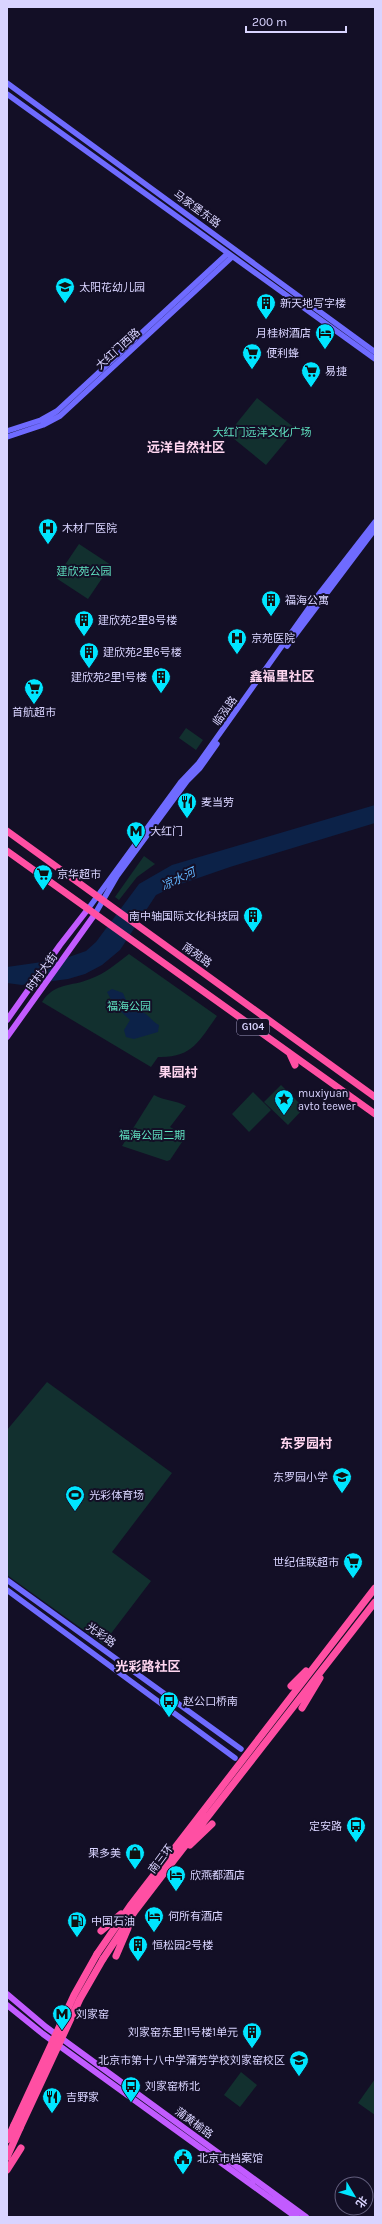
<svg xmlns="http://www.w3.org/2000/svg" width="382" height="2224" viewBox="0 0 382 2224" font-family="Karla,'Noto Sans SC',sans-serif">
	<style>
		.green { fill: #12302f }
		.water { fill: #0c2248 }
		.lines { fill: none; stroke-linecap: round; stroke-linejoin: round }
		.secondary { stroke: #6f6bff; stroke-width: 5.5 }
		.primary { stroke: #c25bff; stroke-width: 6 }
		.highway { stroke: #ff4fa3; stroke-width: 7 }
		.highway-bridge { stroke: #ff4fa3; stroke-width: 7 }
		.labels { text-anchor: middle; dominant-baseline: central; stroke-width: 4; stroke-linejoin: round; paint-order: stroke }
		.shield { fill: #130f26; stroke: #9e99be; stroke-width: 1 }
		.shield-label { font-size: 10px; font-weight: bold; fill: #d9d4ff }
		.street-label { font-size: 11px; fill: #d9d4ff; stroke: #130f26 }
		.poi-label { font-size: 11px; fill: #d9d4ff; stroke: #130f26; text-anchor: start }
		.park-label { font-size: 11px; fill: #5fe0c0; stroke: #130f26 }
		.water-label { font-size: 12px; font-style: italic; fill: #62b6ff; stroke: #130f26 }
		.quarter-label { font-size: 13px; font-weight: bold; fill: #ffd6f0; stroke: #130f26 }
	</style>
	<rect width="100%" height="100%" fill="#130f26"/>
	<path class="green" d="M257,398L296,429L266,465L228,434Z
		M79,544L111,565L88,599L56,578Z
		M186,728L203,740L196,750L179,738Z
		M144,856L155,864L137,877L119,900L115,897Z
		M129,954L217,1016C199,1041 192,1058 158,1057L151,1067L42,1002C55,982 71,987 90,979C105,974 117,963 129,954Z
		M281,1085L304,1108L288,1125L264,1102Z
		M253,1092L271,1110L249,1132L232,1114Z
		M154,1095C165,1101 175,1100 186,1106L170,1127L186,1136L170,1160L167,1161L122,1146Z
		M47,1382L172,1473L112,1552L151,1581L103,1644L7,1575V1430Z
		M241,2072L257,2085L240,2107L224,2095Z
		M375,2079V2115L358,2103Z"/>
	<path class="water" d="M375,805V823L230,867L175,886L156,895L120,950L102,965L85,974L68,979L22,985L7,983V967L63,959L86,951L96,942L139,884L172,865Z
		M112,989L123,993L131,1012C134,1013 138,1011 141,1012C148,1013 152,1022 159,1025L158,1032L134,1039L126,1037L124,1030L130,1020L114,1005L107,992Z"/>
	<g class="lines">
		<path class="secondary" d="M7,83L375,352
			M7,94L375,359
			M7,431L41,420L57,411L227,254
			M7,437L43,425L60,416L232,257
			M287,646L375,529
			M88,909L180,783L198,764L316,598L375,522
			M95,914L117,876L187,781L200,768L217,744
			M7,1580L241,1749
			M7,1590L235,1758"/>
		<path class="primary" d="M7,1020L60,945L88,909
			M7,1037L95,914
			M7,1994L46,2027L306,2217
			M7,2005L43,2034L296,2217"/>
		<path class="highway" d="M7,831L375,1097
			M7,851L375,1114
			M290,1054L295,1065
			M291,1686L306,1671
			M302,1708L320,1678
			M190,1845L212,1824
			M101,1931L121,1914
			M97,1954L130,1906L375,1588
			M116,1956L128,1928
			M103,1959L135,1911L174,1860L375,1602
			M7,2140L14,2125
			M7,2157L20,2128
			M7,2170L21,2148"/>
		<path class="highway-bridge" d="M14,2125L74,1995L97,1954
			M20,2128L80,1999L103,1959"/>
	</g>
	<defs>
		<symbol id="school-pin" viewBox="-11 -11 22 30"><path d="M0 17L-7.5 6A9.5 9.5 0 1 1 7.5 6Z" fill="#00e5ff" stroke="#130f26"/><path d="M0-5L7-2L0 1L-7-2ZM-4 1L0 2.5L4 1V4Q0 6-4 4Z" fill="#111"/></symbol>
		<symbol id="building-pin" viewBox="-11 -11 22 30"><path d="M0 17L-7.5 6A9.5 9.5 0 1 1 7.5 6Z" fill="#00e5ff" stroke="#130f26"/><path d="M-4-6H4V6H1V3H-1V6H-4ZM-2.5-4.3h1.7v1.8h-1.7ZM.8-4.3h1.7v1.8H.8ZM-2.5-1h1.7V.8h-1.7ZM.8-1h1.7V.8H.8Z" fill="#111"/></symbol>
		<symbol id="hotel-pin" viewBox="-11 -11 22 30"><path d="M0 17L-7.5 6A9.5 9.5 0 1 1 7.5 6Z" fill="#00e5ff" stroke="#130f26"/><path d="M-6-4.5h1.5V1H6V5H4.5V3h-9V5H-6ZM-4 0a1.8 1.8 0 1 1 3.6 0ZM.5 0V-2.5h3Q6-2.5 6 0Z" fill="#111"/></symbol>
		<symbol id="supermarket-pin" viewBox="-11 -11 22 30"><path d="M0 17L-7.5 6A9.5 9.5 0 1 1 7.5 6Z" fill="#00e5ff" stroke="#130f26"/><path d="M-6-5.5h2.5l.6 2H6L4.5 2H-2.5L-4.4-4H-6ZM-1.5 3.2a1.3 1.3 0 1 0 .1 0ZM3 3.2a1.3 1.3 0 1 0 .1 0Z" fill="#111"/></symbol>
		<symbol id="hospital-pin" viewBox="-11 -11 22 30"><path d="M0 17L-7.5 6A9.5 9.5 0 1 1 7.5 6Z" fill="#00e5ff" stroke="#130f26"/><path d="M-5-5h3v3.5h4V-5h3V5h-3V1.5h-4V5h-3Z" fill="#111"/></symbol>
		<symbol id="restaurant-pin" viewBox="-11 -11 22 30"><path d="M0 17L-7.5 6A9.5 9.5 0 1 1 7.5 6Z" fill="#00e5ff" stroke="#130f26"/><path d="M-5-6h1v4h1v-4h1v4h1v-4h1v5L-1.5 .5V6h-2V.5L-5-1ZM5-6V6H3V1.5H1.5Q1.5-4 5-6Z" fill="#111"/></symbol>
		<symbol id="metro-pin" viewBox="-11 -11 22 30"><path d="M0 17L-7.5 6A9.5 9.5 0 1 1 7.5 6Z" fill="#00e5ff" stroke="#130f26"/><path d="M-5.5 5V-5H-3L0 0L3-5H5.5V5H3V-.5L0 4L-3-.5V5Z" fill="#111"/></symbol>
		<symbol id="sight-pin" viewBox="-11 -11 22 30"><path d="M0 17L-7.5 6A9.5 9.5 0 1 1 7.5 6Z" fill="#00e5ff" stroke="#130f26"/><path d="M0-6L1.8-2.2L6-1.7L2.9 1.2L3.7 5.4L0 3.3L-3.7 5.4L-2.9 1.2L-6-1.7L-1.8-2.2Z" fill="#111"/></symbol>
		<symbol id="stadium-pin" viewBox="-11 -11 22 30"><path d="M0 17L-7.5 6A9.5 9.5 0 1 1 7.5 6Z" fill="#00e5ff" stroke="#130f26"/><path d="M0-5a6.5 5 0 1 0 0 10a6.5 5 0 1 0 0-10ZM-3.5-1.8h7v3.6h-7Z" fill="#111"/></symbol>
		<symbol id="bus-pin" viewBox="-11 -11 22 30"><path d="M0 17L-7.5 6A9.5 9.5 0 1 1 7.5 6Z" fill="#00e5ff" stroke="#130f26"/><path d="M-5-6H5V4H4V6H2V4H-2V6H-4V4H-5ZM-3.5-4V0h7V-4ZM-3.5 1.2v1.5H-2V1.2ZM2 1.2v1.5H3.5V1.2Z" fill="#111"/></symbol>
		<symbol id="shop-pin" viewBox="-11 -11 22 30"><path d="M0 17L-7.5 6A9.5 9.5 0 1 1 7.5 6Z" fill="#00e5ff" stroke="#130f26"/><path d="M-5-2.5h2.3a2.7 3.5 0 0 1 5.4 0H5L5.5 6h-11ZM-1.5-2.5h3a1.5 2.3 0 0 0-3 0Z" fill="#111"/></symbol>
		<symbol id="fuel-pin" viewBox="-11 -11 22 30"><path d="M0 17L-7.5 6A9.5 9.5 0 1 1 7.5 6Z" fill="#00e5ff" stroke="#130f26"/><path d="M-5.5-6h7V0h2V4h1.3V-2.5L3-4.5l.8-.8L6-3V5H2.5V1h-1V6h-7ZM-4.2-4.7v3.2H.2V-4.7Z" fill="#111"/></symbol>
		<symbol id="civic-pin" viewBox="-11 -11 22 30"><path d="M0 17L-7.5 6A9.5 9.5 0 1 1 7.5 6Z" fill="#00e5ff" stroke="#130f26"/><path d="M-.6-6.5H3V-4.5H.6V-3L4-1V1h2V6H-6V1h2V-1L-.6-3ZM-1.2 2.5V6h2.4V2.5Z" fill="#111"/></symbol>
	</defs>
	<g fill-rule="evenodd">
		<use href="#school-pin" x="54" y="276" width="22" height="30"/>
		<use href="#building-pin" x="255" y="292" width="22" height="30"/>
		<use href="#hotel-pin" x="314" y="322" width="22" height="30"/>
		<use href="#supermarket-pin" x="241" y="342" width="22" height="30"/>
		<use href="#supermarket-pin" x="300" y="360" width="22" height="30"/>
		<use href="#hospital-pin" x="37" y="517" width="22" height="30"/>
		<use href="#building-pin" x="260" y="589" width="22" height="30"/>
		<use href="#building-pin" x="73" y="609" width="22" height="30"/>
		<use href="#hospital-pin" x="226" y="627" width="22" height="30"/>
		<use href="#building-pin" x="78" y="641" width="22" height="30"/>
		<use href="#building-pin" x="150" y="666" width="22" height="30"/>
		<use href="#supermarket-pin" x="23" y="677" width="22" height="30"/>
		<use href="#restaurant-pin" x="176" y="791" width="22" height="30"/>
		<use href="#metro-pin" x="125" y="820" width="22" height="30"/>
		<use href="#supermarket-pin" x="32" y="863" width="22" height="30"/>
		<use href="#building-pin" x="242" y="905" width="22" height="30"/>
		<use href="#sight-pin" x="273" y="1088" width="22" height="30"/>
		<use href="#school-pin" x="331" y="1466" width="22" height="30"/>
		<use href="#stadium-pin" x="64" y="1484" width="22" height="30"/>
		<use href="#supermarket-pin" x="342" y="1551" width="22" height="30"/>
		<use href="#bus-pin" x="158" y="1690" width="22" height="30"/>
		<use href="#bus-pin" x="345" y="1815" width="22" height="30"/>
		<use href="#shop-pin" x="124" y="1842" width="22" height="30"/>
		<use href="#hotel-pin" x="165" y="1864" width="22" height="30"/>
		<use href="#hotel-pin" x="143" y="1905" width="22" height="30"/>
		<use href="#fuel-pin" x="66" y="1910" width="22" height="30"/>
		<use href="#building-pin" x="127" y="1934" width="22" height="30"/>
		<use href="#metro-pin" x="51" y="2003" width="22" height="30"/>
		<use href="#building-pin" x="241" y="2021" width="22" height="30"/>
		<use href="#school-pin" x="288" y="2049" width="22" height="30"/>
		<use href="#bus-pin" x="120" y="2075" width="22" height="30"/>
		<use href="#restaurant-pin" x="41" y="2086" width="22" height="30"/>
		<use href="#civic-pin" x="172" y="2147" width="22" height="30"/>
	</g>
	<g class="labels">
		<rect class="shield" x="237" y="1019" width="32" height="16" rx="3"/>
		<g class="shield-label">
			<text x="253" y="1027">G104</text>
		</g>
		<g class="street-label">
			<text transform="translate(197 209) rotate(36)">马家堡东路</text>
			<text transform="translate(118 349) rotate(-42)">大红门西路</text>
			<text transform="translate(225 711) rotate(-54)">临泓路</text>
			<text transform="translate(197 955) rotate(36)">南苑路</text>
			<text transform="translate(42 972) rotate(-54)">时村大街</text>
			<text transform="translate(101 1635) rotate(36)">光彩路</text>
			<text transform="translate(161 1859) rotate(-53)">南三环</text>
			<text transform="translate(194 2123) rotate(36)">蒲黄榆路</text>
		</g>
		<g class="poi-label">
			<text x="79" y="287">太阳花幼儿园</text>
			<text x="280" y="303">新天地写字楼</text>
			<text x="311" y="333" text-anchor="end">月桂树酒店</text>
			<text x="266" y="353">便利蜂</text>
			<text x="325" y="371">易捷</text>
			<text x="62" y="528">木材厂医院</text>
			<text x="285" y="600">福海公寓</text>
			<text x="98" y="620">建欣苑2里8号楼</text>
			<text x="251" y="638">京苑医院</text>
			<text x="103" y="652">建欣苑2里6号楼</text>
			<text x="147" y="677" text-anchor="end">建欣苑2里1号楼</text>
			<text x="34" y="712" text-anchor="middle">首航超市</text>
			<text x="201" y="802">麦当劳</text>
			<text x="150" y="831">大红门</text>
			<text x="57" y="874">京华超市</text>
			<text x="239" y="916" text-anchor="end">南中轴国际文化科技园</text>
			<text x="298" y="1093">muxiyuan<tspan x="298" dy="13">avto teewer</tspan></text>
			<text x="328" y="1477" text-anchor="end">东罗园小学</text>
			<text x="89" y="1495">光彩体育场</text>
			<text x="339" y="1562" text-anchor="end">世纪佳联超市</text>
			<text x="183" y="1701">赵公口桥南</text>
			<text x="342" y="1826" text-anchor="end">定安路</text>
			<text x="121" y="1853" text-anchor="end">果多美</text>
			<text x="190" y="1875">欣燕都酒店</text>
			<text x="168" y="1916">何所有酒店</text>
			<text x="91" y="1921">中国石油</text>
			<text x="152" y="1945">恒松园2号楼</text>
			<text x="76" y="2014">刘家窑</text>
			<text x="238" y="2032" text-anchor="end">刘家窑东里11号楼1单元</text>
			<text x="285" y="2060" text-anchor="end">北京市第十八中学蒲芳学校刘家窑校区</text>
			<text x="145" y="2086">刘家窑桥北</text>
			<text x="66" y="2097">吉野家</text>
			<text x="197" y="2158">北京市档案馆</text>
		</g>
		<g class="park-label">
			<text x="262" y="432">大红门远洋文化广场</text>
			<text x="84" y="571">建欣苑公园</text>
			<text x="129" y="1006">福海公园</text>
			<text x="152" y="1135">福海公园二期</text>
		</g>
		<g class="water-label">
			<text transform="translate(178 879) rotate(-25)">凉水河</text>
		</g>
		<g class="quarter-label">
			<text x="186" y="447">远洋自然社区</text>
			<text x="282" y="676">鑫福里社区</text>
			<text x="178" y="1072">果园村</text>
			<text x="306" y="1443">东罗园村</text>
			<text x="148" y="1666">光彩路社区</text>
		</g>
	</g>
	<rect width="382" height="2224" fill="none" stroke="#d9d4ff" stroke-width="16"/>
	<g transform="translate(354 2196) rotate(128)"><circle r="19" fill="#130f26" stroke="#625e7d"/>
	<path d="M0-3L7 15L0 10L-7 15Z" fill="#00e5ff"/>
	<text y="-6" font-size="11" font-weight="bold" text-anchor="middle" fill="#d9d4ff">北</text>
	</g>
	<path d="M246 26v6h100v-6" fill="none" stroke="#d9d4ff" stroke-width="2"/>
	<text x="252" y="26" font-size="12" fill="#d9d4ff" stroke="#130f26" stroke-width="3" paint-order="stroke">200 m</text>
</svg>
